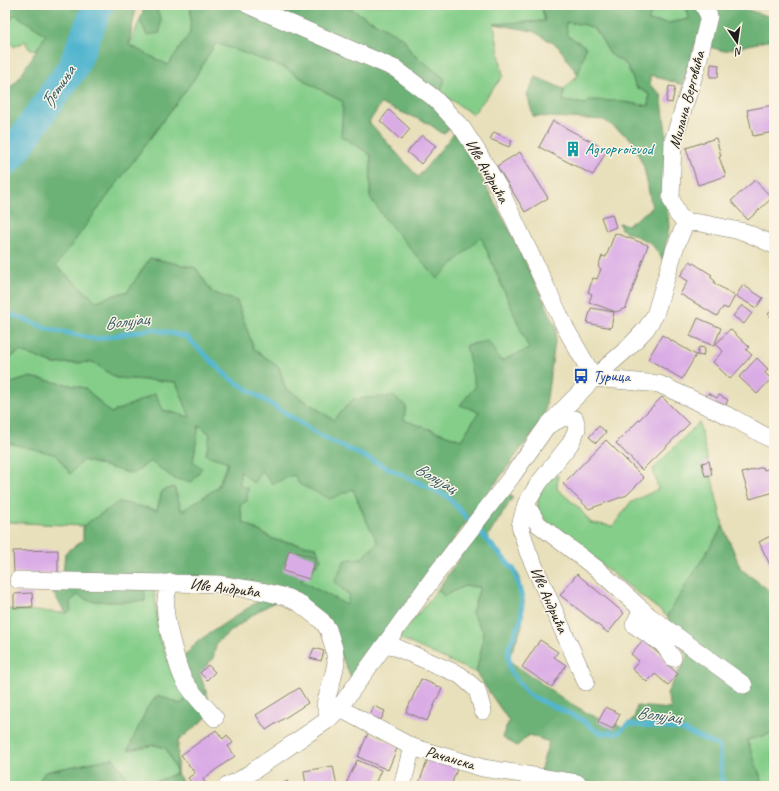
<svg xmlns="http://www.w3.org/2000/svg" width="779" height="791" viewBox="0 0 779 791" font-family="Caveat,sans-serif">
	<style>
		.green { fill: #85ce8a; stroke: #507553 }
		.forest { fill: #6cb176; stroke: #446649; fill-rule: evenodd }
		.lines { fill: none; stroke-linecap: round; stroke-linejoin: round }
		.stream { stroke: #51b5cf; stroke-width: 5 }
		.river { stroke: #51b5cf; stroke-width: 31 }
		.building { fill: #daace6 }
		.minor-casing { stroke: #827e6c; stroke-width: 18 }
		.minor { stroke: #fff; stroke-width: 17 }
		.labels { text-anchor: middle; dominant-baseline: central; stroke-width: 3; stroke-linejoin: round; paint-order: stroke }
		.street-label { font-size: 16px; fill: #1c1c1c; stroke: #fcf5e5 }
		.culture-label { font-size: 16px; fill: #0d838f; stroke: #fcf5e5; text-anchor: start }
		.transit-label { font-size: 16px; fill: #164399; stroke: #fcf5e5; text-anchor: start }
		.water-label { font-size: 17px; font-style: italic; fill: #315964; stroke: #fcf5e5 }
	</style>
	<rect width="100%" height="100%" fill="#fcf5e5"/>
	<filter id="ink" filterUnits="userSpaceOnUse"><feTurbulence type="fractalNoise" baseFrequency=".025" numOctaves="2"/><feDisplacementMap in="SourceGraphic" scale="8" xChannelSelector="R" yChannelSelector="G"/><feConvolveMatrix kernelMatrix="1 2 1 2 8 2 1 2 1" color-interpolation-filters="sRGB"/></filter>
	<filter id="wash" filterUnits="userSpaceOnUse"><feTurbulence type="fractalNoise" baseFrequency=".012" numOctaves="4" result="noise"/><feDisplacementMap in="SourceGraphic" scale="16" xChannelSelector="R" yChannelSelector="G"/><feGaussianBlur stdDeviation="0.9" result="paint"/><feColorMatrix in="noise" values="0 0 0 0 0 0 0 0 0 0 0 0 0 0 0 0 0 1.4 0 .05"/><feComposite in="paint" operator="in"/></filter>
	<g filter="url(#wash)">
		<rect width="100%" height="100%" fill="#e8e0bb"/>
		<path class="green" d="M154,5H191L190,33L168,65L129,45L140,20L147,35L161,19Z
			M347,5H541L545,21L494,24L503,76L473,114L440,93L445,79L411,52L403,38L347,7Z
			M654,5H686L689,19L668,23L648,21Z
			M15,14L46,35L35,51L29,49L25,41L14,47C1,31 2,30 15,14Z
			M566,22L586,25L596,30L610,54L627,65L636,87L649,94V106L617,101L586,104L563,101L564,89L578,75L567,35Z
			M216,42L285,68L310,84L344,102L341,136L371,155L370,197L481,237L530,349L501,361L475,387L479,412L461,440L403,420L353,399L334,420L285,388L279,367L254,349L237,302L212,292L196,268L150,258L128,291L96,301L55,266L194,79Z
			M20,351L54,364L93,362L116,378L176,382L191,418L163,410L155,393L144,399L111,413L85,388L30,378L5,385V354L8,359Z
			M699,422L723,526L667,616L551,525L538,511V497L547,481L558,475L557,489L578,507L591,523L613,526L630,503L658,489L653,469Z
			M198,424L210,434L228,462L217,488L182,511L174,487L162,491L157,510L119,502L83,526L5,522V442L83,460L133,474L150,461L175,479L193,462Z
			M261,469L294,475L353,489L365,518L378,543L362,558L345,560L334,582L349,595L347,606L301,581L321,559L316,547L275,540L243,522L240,505V470L254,483Z
			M144,577L154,588L159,637L169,663L196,692L180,704L158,695L147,708L129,750L154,745L166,748L177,773L146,786H133L113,758L45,772L36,786H5V609L66,613L70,602L78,595L89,601L115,602L145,601Z
			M464,586L480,587L472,613L483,631V641L476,673L399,638L438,589L444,596Z
			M774,733V786H764L747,740Z"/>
		<path class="forest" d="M5,5H136L129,45L168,65L190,33L191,5H347V7L403,38L411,52L445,79L440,93L399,83L431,101L453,125L443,134L428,123L381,104L369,122L418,177L456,131L510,231L557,328L544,418L351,677L322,615L289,593L251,616L217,642L213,658L200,674L213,712L178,741L177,773L185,786H146L177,773L166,748L154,745L128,750L147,708L158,695L180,704L195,692L181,660L198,641L263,598L144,577L145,601L115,602L89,601L78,595L70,602L71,611L66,613L53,593L62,584L65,553L83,540V526L119,502L157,510L162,491L174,487L182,511L217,488L224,474L228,462L206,455L210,434L199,425L193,462L202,468L192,482L175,479L150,461L133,474L83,460L70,474L57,455L5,442V385L30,377L85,388L111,413L144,399L155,393L163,410L190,417L176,382L116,378L93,362L54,364L20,351L8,359L5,354V91L17,81L46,35L15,14L5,26ZM216,43L285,68L310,84L343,102L341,136L371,155L370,197L385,219L437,279L481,237L529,349L501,361L488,341L466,345L475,387L460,405L479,412L461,440L404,420L406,406L393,396L353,399L334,420L285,388L279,367L254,349L237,301L212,292L196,268L150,258L128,291L96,301L56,266L194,79ZM261,470L272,484L294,475L299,484L330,499L353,489L365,518L378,543L362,558L345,560L334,582L349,594L347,605L301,581L321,559L316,547L275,540L243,522L240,505L247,501L248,488L240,485V471L254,483Z
			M151,5H154L161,19L160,33L147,35L140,20L144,8Z
			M541,5H654L648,21L668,23L689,19L686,5H732L774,18V39L724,51L695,43L683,85L650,75V85L661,94L666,133V192L669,227L663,260L651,243L621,229L619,223L628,225L652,208L644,167L631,139L604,120L533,116L527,94L536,77L564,89L563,101L586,104L590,100L617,101L649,106V94L636,87L627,65L610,54L596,30L586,25L566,22L567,35L586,47L578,75L558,46L533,31L494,24L545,21Z
			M504,493L513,497L487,538L518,574L524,601L522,626L508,660L565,700L589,714L623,727L634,719L637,706L671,709L667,693L687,657L667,616L723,526L741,569L774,594V733L747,740L764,786H587L540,771L549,742L529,735L517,746L502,737L509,721L476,673L483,641V631L472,613L480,587L464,586L444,596L438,589Z
			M113,758L133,786H36L45,772Z"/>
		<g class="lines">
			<path class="stream" d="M5,312L49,329L95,339L152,329L187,337L228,377L323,437L447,496L514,570L522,598L521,620L508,649L510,671L529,695L581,719L599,733H618L628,724L680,729L719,746L723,786"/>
			<path class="river" d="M5,161L11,156L73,67L98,5"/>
		</g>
		<g id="blocks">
			<path class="building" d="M711,64L719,65L718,77H710Z
				M669,86L675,87L672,103L666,102Z
				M773,105L774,132L753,136L747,110Z
				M389,110L410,129L401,140L380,121Z
				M553,121L607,150L593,175L539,147Z
				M494,132L512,141L509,147L490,139Z
				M422,135L436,146L421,164L407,152Z
				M716,138L721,156L719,157L726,176L698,185L686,148Z
				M520,152L548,198L525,212L497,166Z
				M755,180L772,198L748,220L731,201Z
				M612,214L616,227L606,231L601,217Z
				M615,233L648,245L626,308L616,312L589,302L592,294L588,292L593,278L597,279L601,269L598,267L602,256L606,257Z
				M690,261L712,275L710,277L715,281L714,283L735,296L728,309L723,307L717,316L680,294L688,281L680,276Z
				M743,285L763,298L756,308L736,296Z
				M742,305L752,313L744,324L733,316Z
				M591,308L614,312L611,328L587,323Z
				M774,309V320L768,314Z
				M698,318L721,328L714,346L690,336Z
				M730,329L749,347L746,350L752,355L730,379L713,362L723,351L716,344Z
				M662,335L696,355L682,379L648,359Z
				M699,347L705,348L703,356L697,355Z
				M757,358L768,369L765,373L771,379L757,394L739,377Z
				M708,393L717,398L719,395L728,400L724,409L705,398Z
				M662,397L689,424L642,470L616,443Z
				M599,426L606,432L596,443L589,437Z
				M606,440L644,478L627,495L589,509L563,484Z
				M709,461L712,475L705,476L702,463Z
				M763,467L764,470L774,467V492L750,499L742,473Z
				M774,534V568L772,569L759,542Z
				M58,550V573H14L13,551Z
				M289,550L316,558L309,579L283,571Z
				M577,574L624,613L608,633L560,595Z
				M32,593L33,607L14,608V594Z
				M540,640L558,652L554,657L566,665L552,687L522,667Z
				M643,640L666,660L665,662L678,674L668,685L655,674L647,682L632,669L639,661L631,654Z
				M314,648L324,651L321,661L310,658Z
				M208,665L215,672L207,680L200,673Z
				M421,679L442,688L427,721L406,712Z
				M299,688L308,703L266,730L256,715Z
				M374,706L385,711L381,720L370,716Z
				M606,707L620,714L613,729L598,722Z
				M216,730L223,739L227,735L233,743L228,746L235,756L203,779L206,784L203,786H194L188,778L195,773L181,755Z
				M368,733L398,746L388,770L358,757Z
				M429,756L458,766L451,786H427L419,783Z
				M357,760L381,770L374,786H345Z
				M333,766L337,786H306L304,771Z
				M287,781L291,786H279Z"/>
		</g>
	</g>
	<g filter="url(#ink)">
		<use href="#blocks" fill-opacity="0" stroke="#827e6c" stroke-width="1"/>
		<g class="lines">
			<defs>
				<path id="minor" d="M248,5L396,69L434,98L462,128L479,154L499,188L566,329L594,378
					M686,222L678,215L671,199L673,141L697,66L709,16L703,5
					M686,222L701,223L745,232L774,245
					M594,378L659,384L735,419L774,441
					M549,425L564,417L575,419L577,429L570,444L539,483L526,504L520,526L528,552L586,682
					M526,504L538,524L597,569L649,616L744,685
					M18,580L218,584L266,592L286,597L299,603L322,621L328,629L334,648L336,663L333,677L325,704L329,719
					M171,582C160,604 168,629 174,651C177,661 179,671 184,680C192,694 205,706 215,718
					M642,609L634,625L663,644L673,658
					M386,643L460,675L477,690L483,711
					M339,708L412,747L483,768L577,783L581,786
					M227,786L240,780L329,719L339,708L436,574L512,476L547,426L594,378L628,348L646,329L655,315L675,248L686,222
					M402,786L412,747"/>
			</defs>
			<use href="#minor" class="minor-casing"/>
			<use href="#minor" class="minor"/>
		</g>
	</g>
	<defs>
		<symbol id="building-bare" viewBox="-9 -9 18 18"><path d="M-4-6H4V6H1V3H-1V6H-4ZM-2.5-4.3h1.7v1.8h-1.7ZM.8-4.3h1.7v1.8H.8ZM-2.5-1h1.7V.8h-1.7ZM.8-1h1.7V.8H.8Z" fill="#0f9aa8" stroke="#fcf5e5" stroke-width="2.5" paint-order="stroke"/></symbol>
		<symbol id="bus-bare" viewBox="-9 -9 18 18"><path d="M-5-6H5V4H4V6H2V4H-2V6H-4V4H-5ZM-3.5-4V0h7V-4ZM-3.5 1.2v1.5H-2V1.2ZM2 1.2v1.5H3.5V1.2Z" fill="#1a4fb4" stroke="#fcf5e5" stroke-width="2.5" paint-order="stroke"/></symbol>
	</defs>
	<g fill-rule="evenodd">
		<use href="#building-bare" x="562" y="138" width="22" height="22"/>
		<use href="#bus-bare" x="570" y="365" width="22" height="22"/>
	</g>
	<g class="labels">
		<g class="street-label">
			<text transform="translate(687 100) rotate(-75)">Милана Верговића</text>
			<text transform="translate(487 171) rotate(60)">Иве Андрића</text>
			<text transform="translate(225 588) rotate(7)">Иве Андрића</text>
			<text transform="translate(549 600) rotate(66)">Иве Андрића</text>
			<text transform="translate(450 758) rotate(16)">Рачанска</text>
		</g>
		<g class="culture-label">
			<text x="585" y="149">Agroproizvod</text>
		</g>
		<g class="transit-label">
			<text x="593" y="376">Турица</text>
		</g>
		<g class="water-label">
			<text transform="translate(58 87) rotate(-56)">Ђетиња</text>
			<text transform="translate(127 321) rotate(-7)">Волујац</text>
			<text transform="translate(436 478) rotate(30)">Волујац</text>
			<text transform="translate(659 715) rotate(7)">Волујац</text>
		</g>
	</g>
	<rect width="779" height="791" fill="none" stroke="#fcf5e5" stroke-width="20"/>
	<g transform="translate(737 42) rotate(167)" stroke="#fcf5e5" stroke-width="3" paint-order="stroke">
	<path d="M0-3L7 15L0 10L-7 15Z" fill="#1c1c1c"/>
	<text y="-6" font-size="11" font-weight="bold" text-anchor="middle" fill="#1c1c1c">N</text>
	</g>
</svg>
